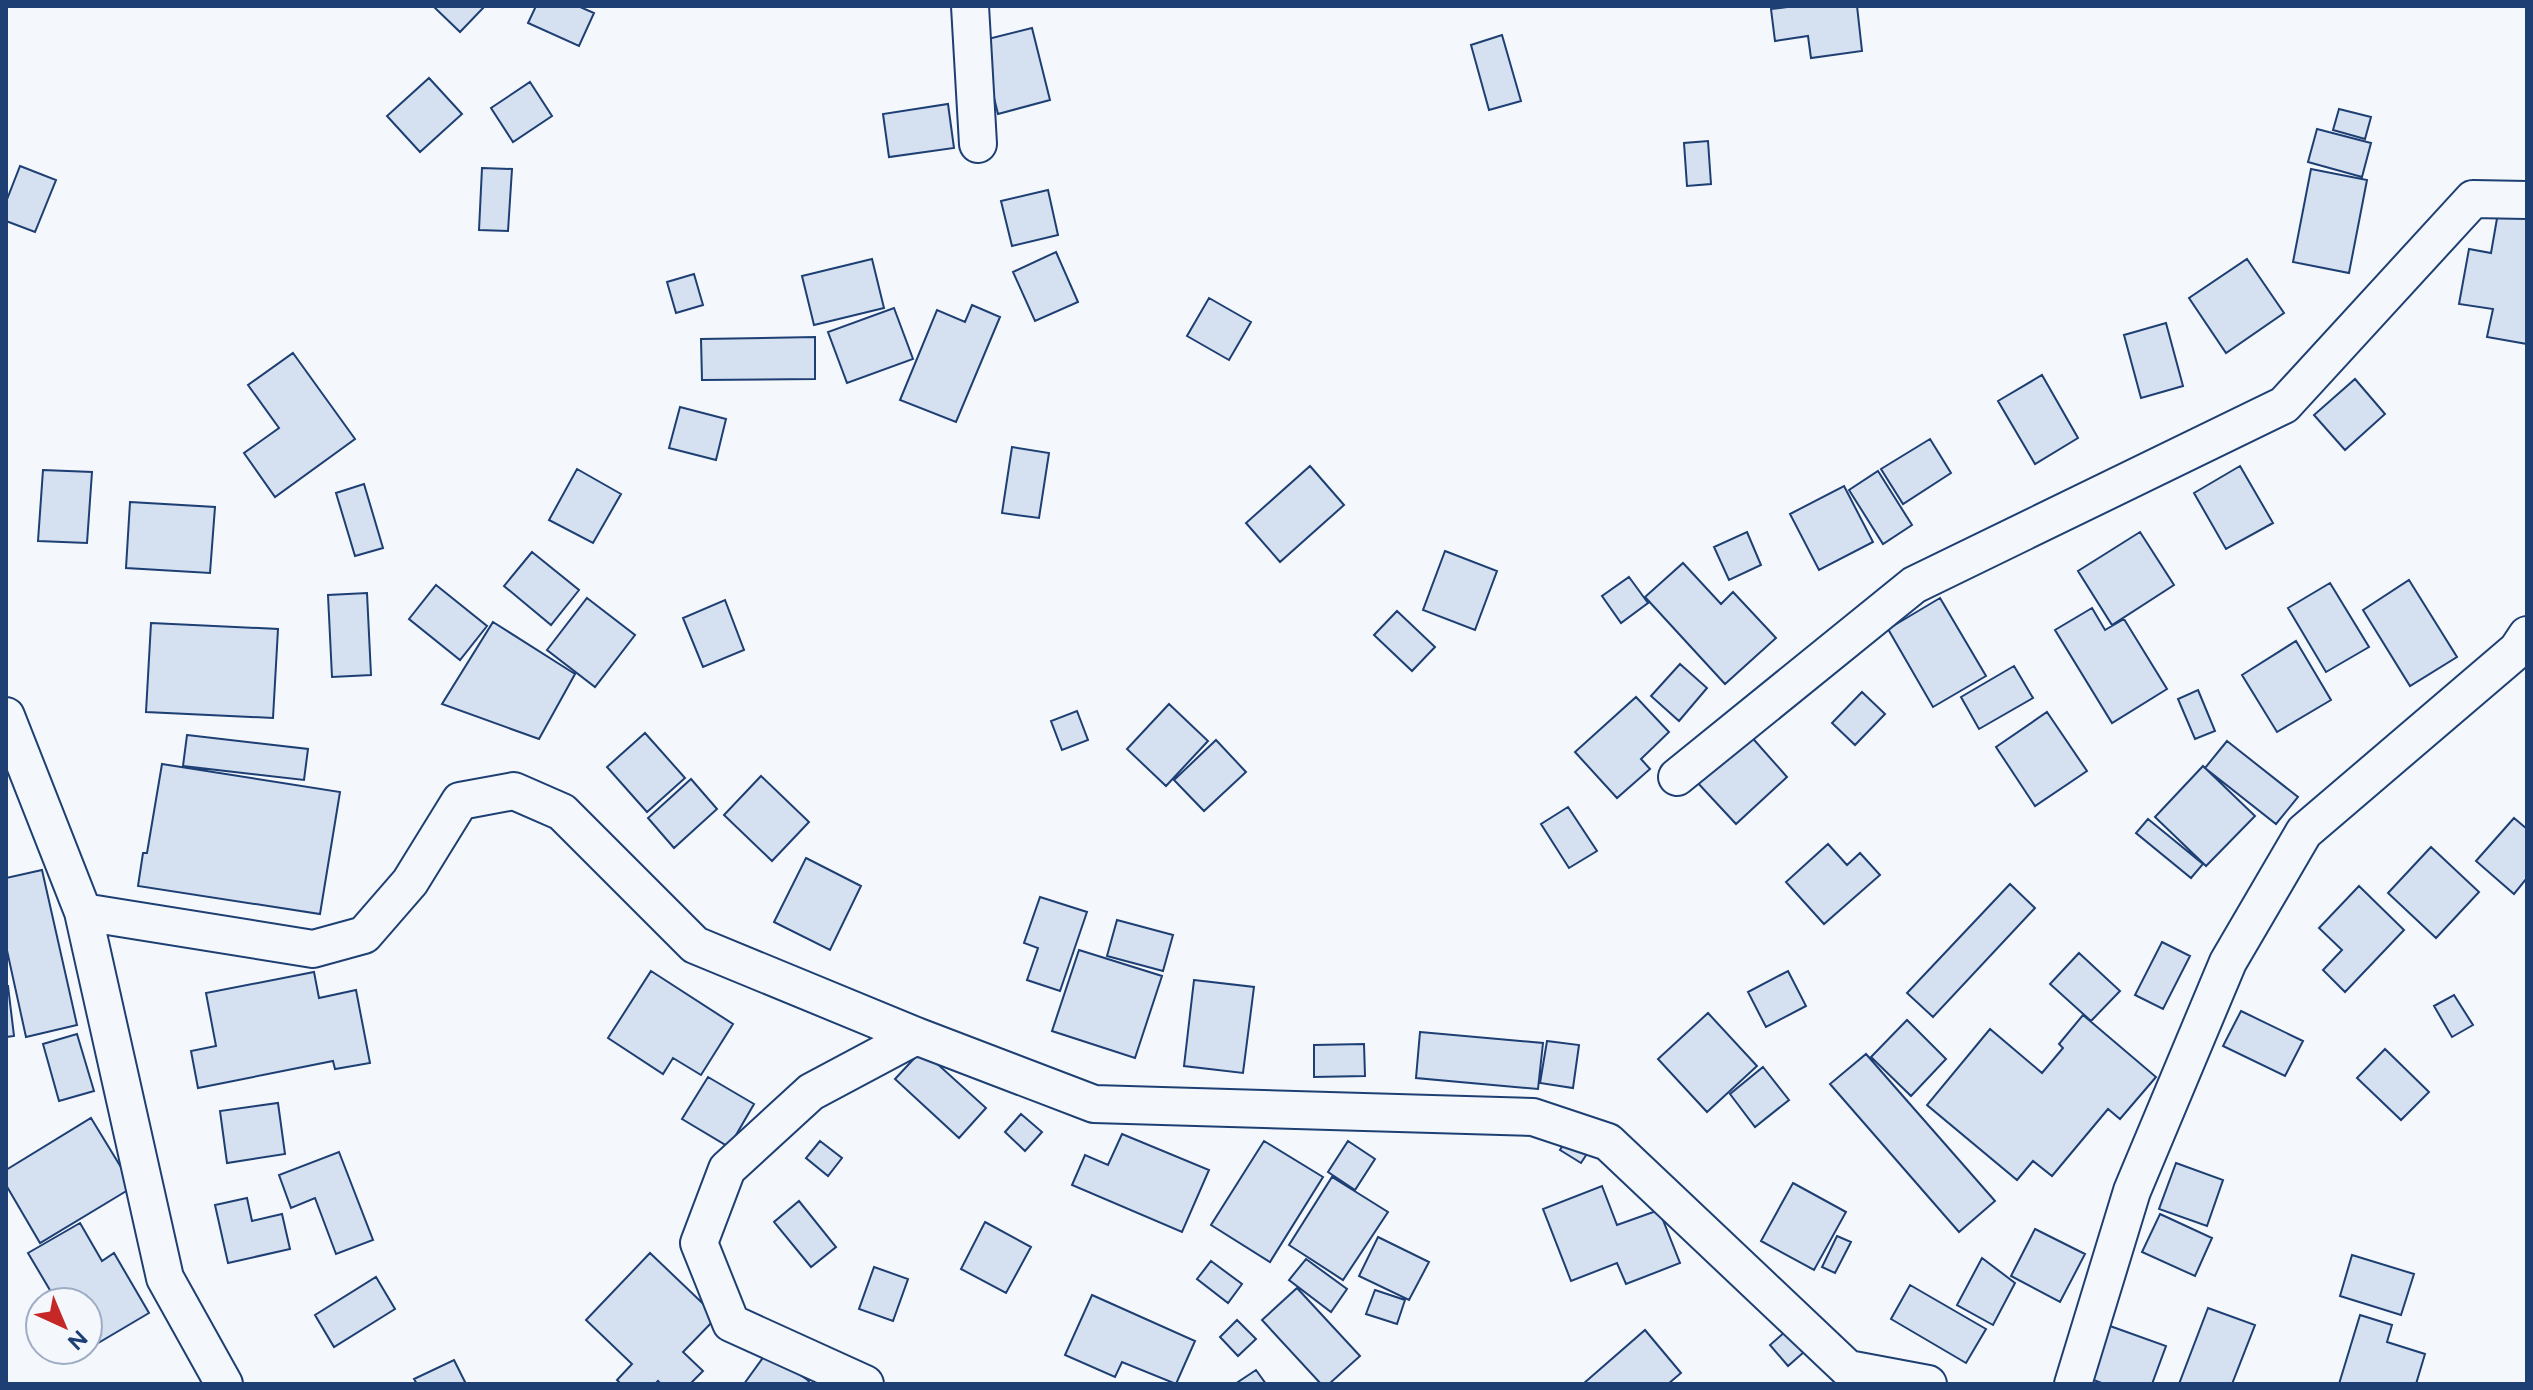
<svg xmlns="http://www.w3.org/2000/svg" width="2533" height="1390" viewBox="0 0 2533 1390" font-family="Figtree,sans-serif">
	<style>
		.building { fill: #d5e0f0; stroke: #1d3f73; stroke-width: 2 }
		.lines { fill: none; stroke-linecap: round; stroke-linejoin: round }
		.street-casing { stroke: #1d3f73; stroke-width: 40 }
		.street { stroke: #f4f7fb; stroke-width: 36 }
	</style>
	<rect width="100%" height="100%" fill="#f4f7fb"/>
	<path class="building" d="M433,6H485L460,32Z
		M536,6H578L594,13L579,46L528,23Z
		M1795,6H1857L1862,51L1811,58L1808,36L1775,41L1771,9Z
		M1032,28L1050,100L998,114L980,41Z
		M1502,35L1521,101L1489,110L1471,45Z
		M429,78L462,114L420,152L387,116Z
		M530,82L552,116L513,142L491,108Z
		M948,104L954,148L889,157L883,114Z
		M2339,109L2371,117L2365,139L2333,130Z
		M2317,129L2371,143L2362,177L2308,162Z
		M1708,141L1711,184L1687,186L1684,143Z
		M20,166L56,180L35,232L6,221V202Z
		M482,168L512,169L508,231L479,230Z
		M2311,169L2367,180L2349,273L2293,262Z
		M1048,190L1058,235L1012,246L1001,201Z
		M2499,207L2527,212V344L2487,337L2493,309L2459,304L2469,249L2491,253Z
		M1056,252L1078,302L1035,321L1013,272Z
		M872,259L884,308L814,325L802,276Z
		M2247,259L2284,313L2226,353L2189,298Z
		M694,274L703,305L676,313L667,282Z
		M1209,298L1251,322L1229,360L1187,336Z
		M972,305L1000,317L956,422L900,400L937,310L965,322Z
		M894,308L913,359L847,383L828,332Z
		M2166,323L2183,386L2141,398L2124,335Z
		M815,337V379L702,380L701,339Z
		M293,353L355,439L275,497L244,453L279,428L248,385Z
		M2042,375L2078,438L2035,464L1998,401Z
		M2355,379L2385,414L2345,450L2314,415Z
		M680,407L726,419L716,460L669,448Z
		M1930,439L1951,473L1903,504L1881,469Z
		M1012,447L1049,453L1039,518L1002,513Z
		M1310,466L1344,505L1280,562L1246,523Z
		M2240,466L2273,523L2226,549L2194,493Z
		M577,469L621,494L593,543L549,520Z
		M43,470L92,472L87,543L38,541Z
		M1878,471L1912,525L1883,544L1849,490Z
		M364,484L383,548L355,556L336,493Z
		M1844,486L1873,542L1819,570L1790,514Z
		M130,502L215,507L210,573L126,568Z
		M1747,532L1761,565L1729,580L1714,547Z
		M2140,532L2174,585L2112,625L2078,571Z
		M1445,551L1497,571L1475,630L1423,610Z
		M532,552L579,590L551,625L504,586Z
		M1683,563L1721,604L1733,592L1776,638L1725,684L1645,597Z
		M1629,577L1648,603L1621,623L1602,596Z
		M2409,580L2457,657L2410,686L2363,610Z
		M2330,583L2369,647L2326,672L2288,608Z
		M436,585L487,626L460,660L409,619Z
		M367,593L371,675L332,677L328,595Z
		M587,598L635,635L595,687L547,650Z
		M1940,598L1986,676L1933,707L1888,629Z
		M725,600L744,650L703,667L683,618Z
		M2092,608L2105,630L2124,619L2167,689L2112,723L2055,630Z
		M1397,611L1435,647L1412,671L1374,635Z
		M493,622L575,674L539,739L442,704Z
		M151,623L278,629L273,718L146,712Z
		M2296,641L2331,700L2277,732L2242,675Z
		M1680,664L1707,688L1679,721L1651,696Z
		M2014,666L2033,698L1979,729L1961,697Z
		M2198,690L2215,731L2195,739L2178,699Z
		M1862,692L1885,714L1855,745L1832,723Z
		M1636,697L1669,732L1641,759L1650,769L1617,798L1575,752Z
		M1169,704L1208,741L1166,786L1127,749Z
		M1077,711L1088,740L1062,750L1051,721Z
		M2047,712L2087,771L2035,806L1996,747Z
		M645,733L685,778L647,812L607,767Z
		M1748,733L1787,777L1736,824L1696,781Z
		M187,735L308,749L304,780L183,766Z
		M1216,740L1246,772L1204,811L1174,780Z
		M2227,741L2298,797L2276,824L2205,768Z
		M162,764L340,792L320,914L138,886L143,853H147Z
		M2203,766L2255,816L2206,866L2155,817Z
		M761,776L809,822L772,861L724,815Z
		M691,779L717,809L674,848L648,818Z
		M1568,807L1597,851L1569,868L1541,824Z
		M2514,818L2527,829V878L2514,894L2476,861Z
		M2148,819L2203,864L2191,878L2136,833Z
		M1828,844L1847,865L1860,853L1880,875L1824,924L1786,882Z
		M2431,847L2479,892L2436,938L2388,893Z
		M806,858L861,886L830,950L774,922Z
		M42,870L77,1025L26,1037L6,946V878Z
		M2010,884L2035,908L1933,1017L1907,993Z
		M2359,886L2404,930L2345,992L2323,970L2342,950L2319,928Z
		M1040,897L1087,912L1060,991L1027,980L1038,948L1024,943Z
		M1117,920L1173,935L1163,971L1107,956Z
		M2162,942L2190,956L2163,1009L2135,995Z
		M1079,950L1162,976L1135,1058L1052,1031Z
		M2079,953L2120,991L2091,1021L2050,984Z
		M651,971L733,1024L701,1075L673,1058L663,1074L608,1038Z
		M1788,971L1806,1006L1766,1027L1748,992Z
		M314,972L319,998L356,990L370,1063L335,1069L333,1061L198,1088L191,1051L216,1046L206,993Z
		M1194,980L1254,987L1243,1073L1184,1066Z
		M6,986H8L14,1036L6,1037Z
		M2454,995L2473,1025L2452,1037L2434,1006Z
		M2241,1011L2303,1041L2285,1076L2223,1046Z
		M1708,1013L1757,1066L1707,1112L1658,1059Z
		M2083,1015L2156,1077L2120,1119L2108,1109L2052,1176L2033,1161L2017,1180L1927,1105L1990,1029L2042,1073L2063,1048L2059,1044Z
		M1907,1020L1946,1059L1911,1096L1871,1057Z
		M1420,1032L1543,1043L1538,1089L1416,1078Z
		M77,1034L94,1091L59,1101L43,1044Z
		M1547,1041L1579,1045L1573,1088L1540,1083Z
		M1364,1044L1365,1076L1314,1077V1045Z
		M2385,1049L2429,1092L2401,1120L2357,1078Z
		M922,1050L986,1108L959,1138L895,1079Z
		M1866,1054L1995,1201L1959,1232L1830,1084Z
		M1763,1067L1789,1100L1755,1127L1730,1094Z
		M708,1077L754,1104L729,1147L682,1119Z
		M278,1103L285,1154L227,1163L220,1111Z
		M1021,1114L1042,1132L1025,1151L1005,1132Z
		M91,1118L133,1187L40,1243L6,1185V1170Z
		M1571,1132L1592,1146L1581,1163L1560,1150Z
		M1122,1134L1209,1170L1182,1232L1072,1185L1085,1155L1108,1165Z
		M820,1141L842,1158L828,1176L806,1158Z
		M1264,1141L1323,1177L1270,1262L1211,1225Z
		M1348,1141L1375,1159L1355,1190L1328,1172Z
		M339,1152L373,1240L336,1254L315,1198L291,1208L279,1175Z
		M2176,1163L2223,1180L2207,1226L2159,1209Z
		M1332,1177L1388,1212L1343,1280L1289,1245Z
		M1793,1183L1846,1212L1814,1270L1761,1241Z
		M1602,1186L1617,1225L1659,1210L1680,1263L1626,1284L1617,1263L1571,1281L1543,1209Z
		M247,1198L252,1221L282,1214L290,1249L228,1263L215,1205Z
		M799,1201L836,1247L811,1267L774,1222Z
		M2160,1214L2212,1238L2195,1276L2142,1252Z
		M985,1222L1031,1247L1006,1293L961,1269Z
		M80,1223L102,1261L114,1253L149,1313L88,1349V1302H57L28,1253Z
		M2035,1229L2085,1254L2060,1302L2011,1276Z
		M1837,1236L1851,1242L1835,1273L1822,1267Z
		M1378,1237L1429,1262L1409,1300L1359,1276Z
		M650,1253L717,1317L683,1352L703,1371L690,1384H661L658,1381L655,1384H621L617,1380L632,1364L586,1320Z
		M2352,1255L2414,1274L2401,1315L2340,1296Z
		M1982,1258L2015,1283L1993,1325L1957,1305Z
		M1306,1259L1347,1289L1331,1312L1289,1280Z
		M1211,1261L1242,1284L1228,1303L1197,1279Z
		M874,1267L908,1279L893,1321L859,1309Z
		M376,1277L395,1309L334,1347L315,1315Z
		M1910,1285L1986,1329L1966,1363L1891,1319Z
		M1297,1288L1360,1356L1329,1384H1321L1262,1320Z
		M1375,1290L1405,1300L1397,1324L1366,1314Z
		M1092,1295L1195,1341L1176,1384L1122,1362L1115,1377L1065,1355Z
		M2208,1308L2255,1325L2232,1384H2179Z
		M2360,1315L2392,1325L2387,1342L2425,1354L2416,1384H2339Z
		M1237,1320L1256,1339L1238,1356L1220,1337Z
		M2110,1326L2166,1346L2152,1384H2104L2091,1379Z
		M1645,1330L1681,1373L1668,1384H1583Z
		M1786,1331L1804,1352L1788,1366L1770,1345Z
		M767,1352L809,1381L807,1384H744Z
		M454,1360L466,1384H417L414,1379Z
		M1256,1370L1266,1384H1235Z"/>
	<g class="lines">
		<defs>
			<path id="street" d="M970,6L978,144
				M6,716L83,912L165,1278L224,1384
				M1677,777L1914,585L2284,405L2473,199L2527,200
				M83,912L313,949L364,935L410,882L460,801L514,791L562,812L695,945L916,1036L1094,1104L1533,1117L1608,1142L1848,1369L1928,1384
				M865,1384L731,1323L699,1243L727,1169L811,1092L916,1036
				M2073,1384L2132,1191L2228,962L2304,832L2517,650L2527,635"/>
		</defs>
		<use href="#street" class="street-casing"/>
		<use href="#street" class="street"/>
	</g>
	<rect width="2533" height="1390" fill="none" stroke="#1d3f73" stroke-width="16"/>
	<g transform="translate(64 1326) rotate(136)"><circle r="38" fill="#f4f7fb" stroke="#9eadc5" stroke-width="2"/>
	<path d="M0-6L14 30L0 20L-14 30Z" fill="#c62828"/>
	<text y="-12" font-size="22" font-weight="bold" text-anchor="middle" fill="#1d3f73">N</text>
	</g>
</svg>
